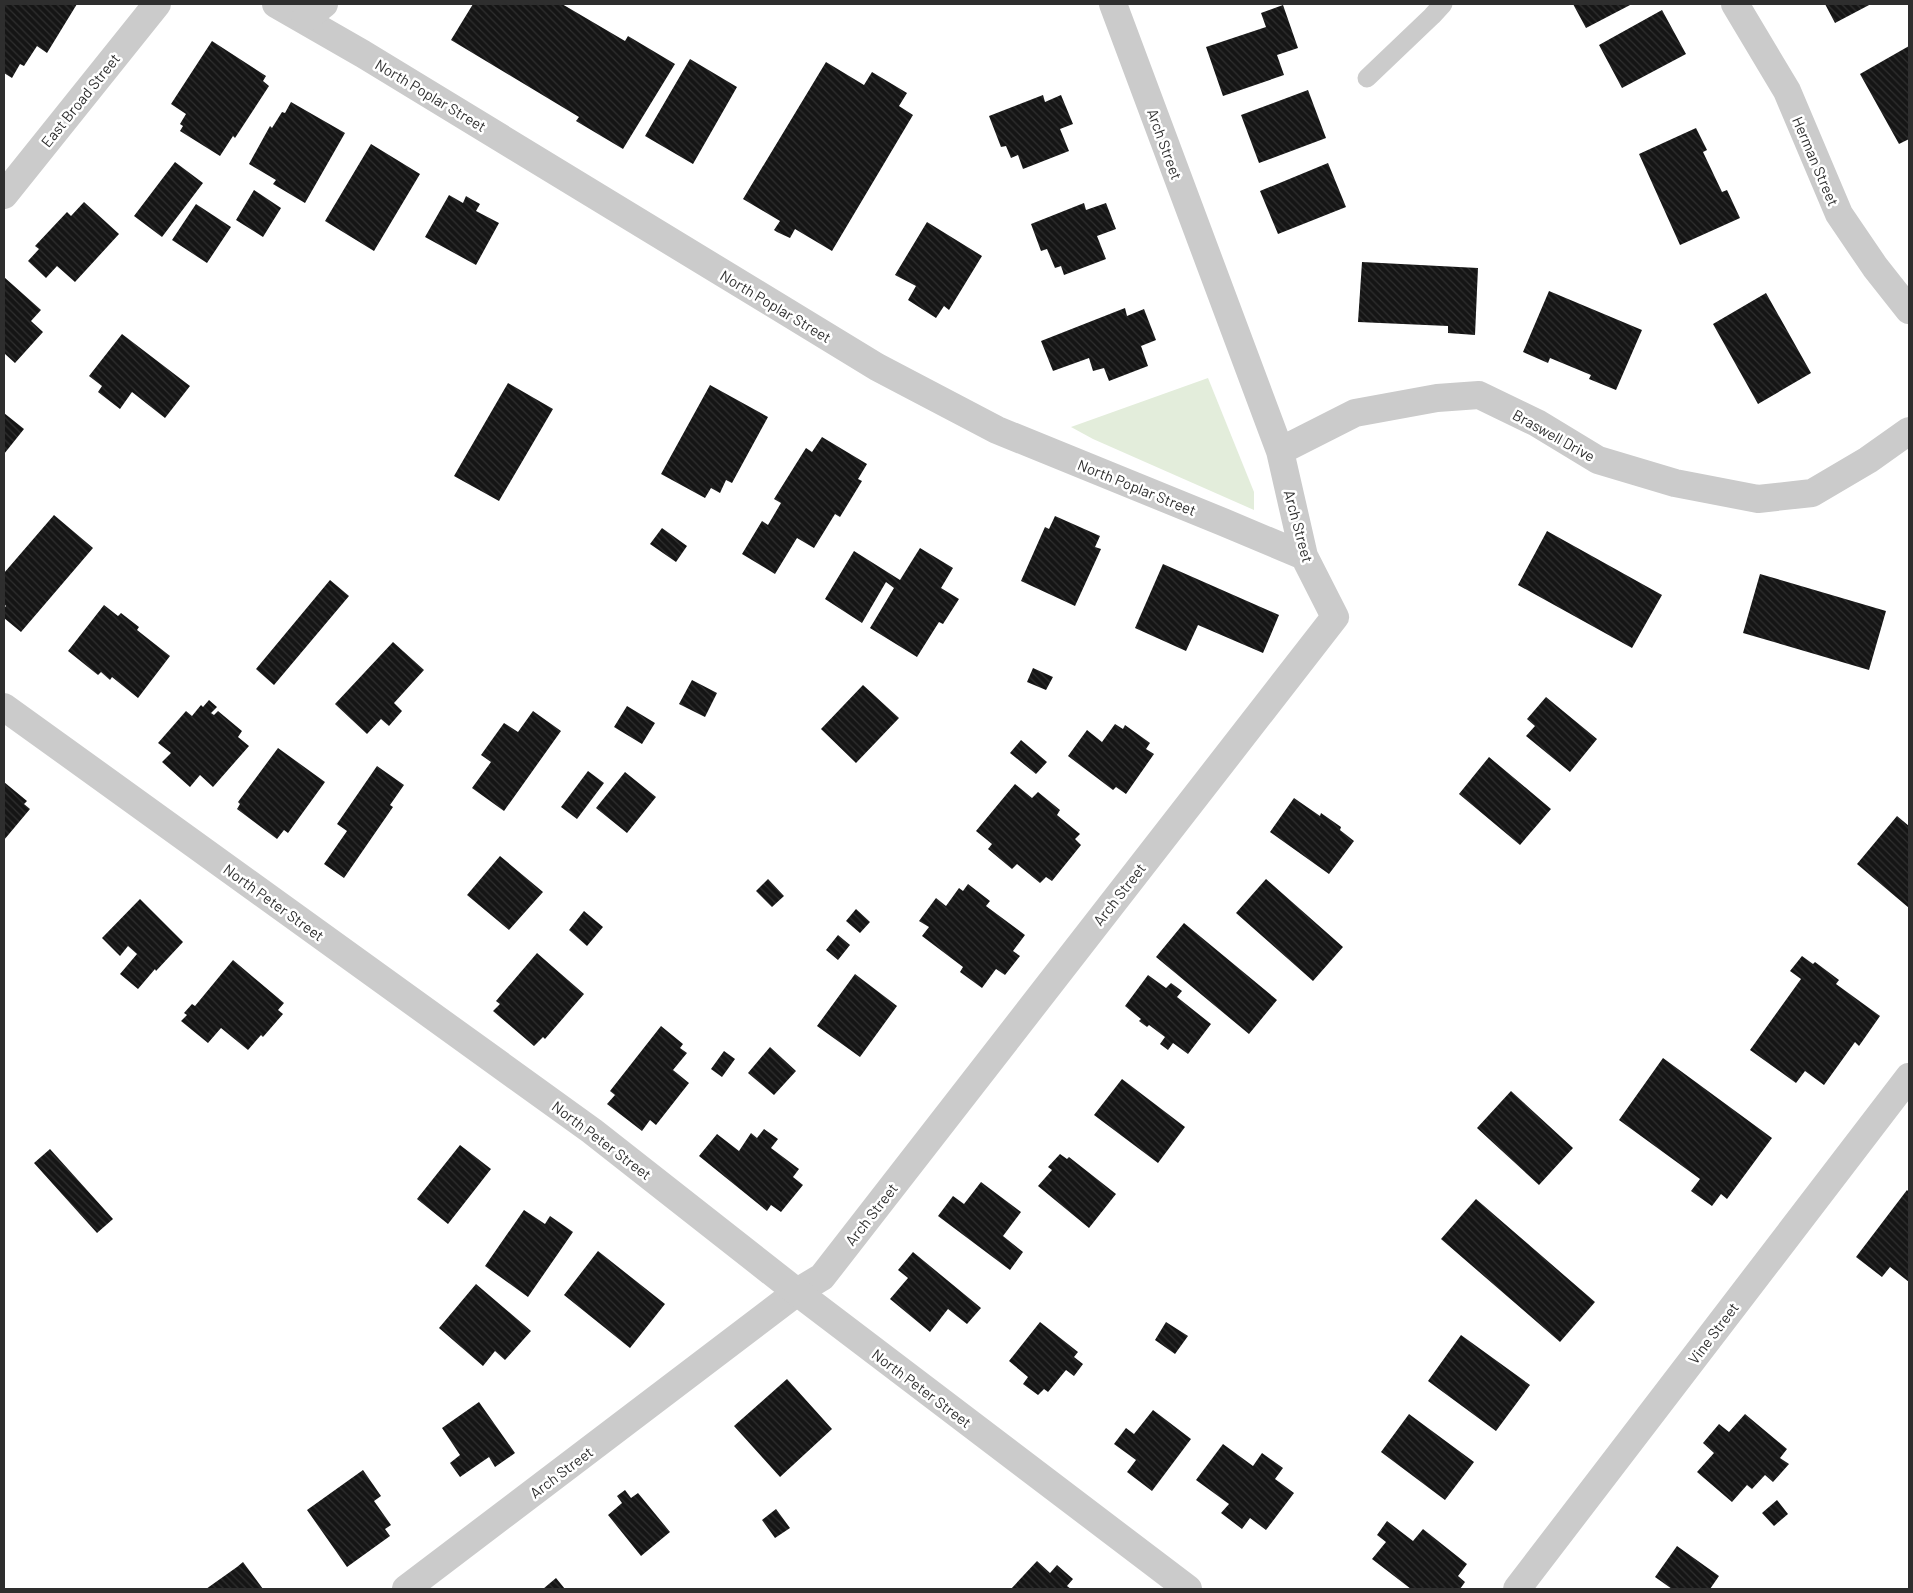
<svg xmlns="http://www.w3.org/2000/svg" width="1913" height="1593" viewBox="0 0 1913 1593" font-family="Barlow,sans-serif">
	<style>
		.grass { fill: #e3eddb }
		.building { fill: url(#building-back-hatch) }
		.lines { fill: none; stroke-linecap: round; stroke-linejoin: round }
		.service { stroke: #cbcbcb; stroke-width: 19 }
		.minor { stroke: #cbcbcb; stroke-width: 28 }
		.tertiary { stroke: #cbcbcb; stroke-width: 28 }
		.labels { text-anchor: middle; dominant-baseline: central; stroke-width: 5; stroke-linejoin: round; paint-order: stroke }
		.street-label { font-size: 15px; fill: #2e2e2e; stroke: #fff }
	</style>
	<defs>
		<pattern id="building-back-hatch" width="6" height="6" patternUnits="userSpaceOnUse" patternTransform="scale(1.25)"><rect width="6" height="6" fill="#151515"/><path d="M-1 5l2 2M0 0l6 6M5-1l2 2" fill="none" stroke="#2f2f2f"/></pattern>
	</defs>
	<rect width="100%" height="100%" fill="#fff"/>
	<path class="grass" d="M1208,378L1254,492V510L1093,439L1071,427Z"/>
	<path class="building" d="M4,4H77L47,53L37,46L24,66L20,64L12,78L4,73Z
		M473,4H562L625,41L628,36L675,64L623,149L576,121L579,117L451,40Z
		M1573,4H1632L1586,28Z
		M1825,4H1871L1835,23Z
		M1283,5L1298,48L1277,55L1284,75L1223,96L1206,47L1266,27L1261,13Z
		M1662,10L1686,54L1622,88L1599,45Z
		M212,41L266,76L263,81L269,86L235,138L233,136L220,156L180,131L183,126L180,124L186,114L171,104Z
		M1909,46V139L1899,144L1860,74Z
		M690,59L737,87L693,164L645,136Z
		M826,62L864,85L872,72L907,93L899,106L913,115L832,251L795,229L790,238L777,232L774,230L780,221L743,199Z
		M1308,90L1326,138L1259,163L1241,115Z
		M1043,95L1045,102L1061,95L1073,124L1060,129L1069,151L1023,169L1018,155L1011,158L1006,146L1001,147L989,116Z
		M291,102L345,133L305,203L273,184L276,180L249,164L270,126L272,128L282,112L285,113Z
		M1696,128L1707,150L1703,152L1722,192L1727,190L1740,218L1680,245L1639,154Z
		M371,144L420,174L374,251L325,221Z
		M175,162L203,183L162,237L134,216Z
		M1328,163L1346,207L1278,234L1260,191Z
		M254,190L281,208L263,237L236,220Z
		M449,195L463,203L466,196L471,199L480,204L476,211L499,223L476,265L425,237Z
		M84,202L119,234L75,282L57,266L46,278L28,261L39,249L35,246L67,212L71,216Z
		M1084,203L1086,210L1106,203L1116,229L1097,236L1106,259L1064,275L1061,266L1055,268L1047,249L1041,251L1031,224Z
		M196,204L231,227L207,263L172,240Z
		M927,222L982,256L949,310L944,306L936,318L908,300L916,286L895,275Z
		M1362,262L1478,268L1475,335L1448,333V326L1358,322Z
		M4,277L41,310L31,321L43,332L15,363L5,354L4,355Z
		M1549,291L1642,330L1616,390L1589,379L1591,375L1550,358L1548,363L1523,352Z
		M1766,293L1811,373L1758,404L1713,324Z
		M1125,308L1127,316L1144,309L1156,340L1141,346L1148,366L1109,381L1104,368L1093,371L1089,358L1053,371L1041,341Z
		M122,334L190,386L165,418L132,392L120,409L98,392L102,386L89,376Z
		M508,383L553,409L499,501L454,476Z
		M710,385L768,417L732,483L726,480L720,493L711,488L705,498L661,474Z
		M4,413L24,429L4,454Z
		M822,437L867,464L858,479L862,481L840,517L835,514L814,548L797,538L775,574L742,554L762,521L768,525L781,503L774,499L806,448L812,452Z
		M54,515L93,548L21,632L4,618V608L6,606L4,604V573Z
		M1055,516L1100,536L1095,547L1101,549L1075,606L1021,581L1045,527L1049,529Z
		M662,528L687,546L676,562L650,544Z
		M1547,531L1662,595L1632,648L1518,585Z
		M920,548L953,568L941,588L959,599L943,624L939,622L917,657L870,628L894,588L886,582L862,623L825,599L854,551L900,580Z
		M1163,564L1279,615L1263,653L1198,625L1186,651L1135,628Z
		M1760,574L1886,611L1869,670L1743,633Z
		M330,580L349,596L274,685L256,669Z
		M104,605L118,616L121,613L139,627L137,630L170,656L138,698L112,677L110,680L101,672L98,675L68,651Z
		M393,642L424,670L394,703L402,711L389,726L381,719L367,734L335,704Z
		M1033,668L1053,677L1046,690L1027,682Z
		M692,680L717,693L705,717L679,704Z
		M863,685L899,718L856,763L821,729Z
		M1546,697L1597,739L1570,772L1526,736L1535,726L1527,719Z
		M209,700L217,707L211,713L214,715L218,711L242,731L238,737L249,746L213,787L200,775L190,787L162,762L171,753L158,743L186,711L192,716L201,705L203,707Z
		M627,706L655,723L642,744L614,727Z
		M533,711L561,731L504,811L472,788L491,762L481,755L504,723L518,732Z
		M1115,724L1123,729L1125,725L1150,743L1146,749L1154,754L1126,794L1116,787L1113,790L1068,756L1087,730L1102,742Z
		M1021,740L1047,762L1036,774L1010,753Z
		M278,748L325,782L288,833L284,830L277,839L237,809L240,804L238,802Z
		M1489,757L1551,809L1520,845L1459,794Z
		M377,766L404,785L390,805L393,807L344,878L324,864L347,831L337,824Z
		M588,771L604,783L577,819L561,807Z
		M625,772L656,797L627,833L596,808Z
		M4,782L27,801L24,804L30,809L4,840Z
		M1015,784L1032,798L1038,792L1060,810L1057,815L1080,834L1075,839L1081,845L1052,881L1046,877L1040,883L1017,864L1012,869L988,849L992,844L976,831Z
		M1294,798L1320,816L1321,813L1341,827L1340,830L1354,841L1329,874L1270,832Z
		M1897,816L1909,826V908L1857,864Z
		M500,856L543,892L509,930L467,895Z
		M768,879L784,896L772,907L756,891Z
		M1266,879L1343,947L1313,981L1236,913Z
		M968,884L990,901L986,906L1025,935L1013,951L1020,956L1005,975L996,969L982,988L960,972L963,967L922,936L929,927L919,921L936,898L946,906L959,888L963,891Z
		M140,899L183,942L156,971L155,969L138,989L120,974L137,954L128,946L120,956L102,938Z
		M856,909L870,922L860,933L846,921Z
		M584,911L603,927L587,946L569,930Z
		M1184,923L1277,1000L1249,1034L1156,957Z
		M838,935L850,945L838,960L826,950Z
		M537,953L584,994L545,1039L543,1037L534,1046L493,1011L500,1004L496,1001Z
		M1802,956L1813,964L1815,962L1839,980L1836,984L1880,1016L1859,1046L1855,1042L1824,1085L1805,1071L1796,1083L1750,1050L1801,979L1790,971Z
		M233,960L284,1003L278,1010L283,1014L263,1037L261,1035L248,1050L221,1028L208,1043L181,1021L187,1015L184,1013L192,1004L195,1006Z
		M855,974L897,1006L860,1057L817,1026Z
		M1148,975L1166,988L1171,983L1182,991L1177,997L1211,1024L1188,1054L1173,1043L1168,1050L1160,1044L1165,1037L1149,1025L1147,1027L1139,1021L1141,1019L1125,1006Z
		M661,1026L683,1044L680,1048L687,1053L673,1070L689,1083L656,1125L650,1120L642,1131L607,1104L615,1095L610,1091Z
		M770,1047L796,1071L774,1095L748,1073Z
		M724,1051L735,1059L722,1077L711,1069Z
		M1663,1058L1772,1138L1727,1199L1721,1194L1712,1206L1691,1191L1700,1179L1619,1120Z
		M1122,1079L1185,1127L1158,1163L1094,1115Z
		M1511,1091L1573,1148L1539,1185L1477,1128Z
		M764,1129L778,1139L771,1148L799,1169L793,1177L803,1185L781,1212L771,1205L767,1211L699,1156L717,1134L739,1151L751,1133L757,1138Z
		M460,1145L491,1169L448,1224L417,1199Z
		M50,1149L113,1219L97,1233L34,1163Z
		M1060,1154L1067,1159L1069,1157L1116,1194L1089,1228L1038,1186L1052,1170L1048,1167Z
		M981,1182L1021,1212L1003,1236L1023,1252L1010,1270L938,1216L953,1196L964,1204Z
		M1907,1190L1909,1192V1282L1890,1267L1882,1277L1856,1257Z
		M1476,1199L1595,1302L1560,1342L1441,1239Z
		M524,1210L545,1224L550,1216L573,1232L528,1297L485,1266Z
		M598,1251L665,1304L630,1348L564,1295Z
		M913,1252L981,1308L967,1324L948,1309L930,1332L890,1299L908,1278L898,1270Z
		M476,1284L531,1331L505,1360L495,1351L483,1366L439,1328Z
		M1040,1322L1078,1352L1074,1357L1083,1364L1074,1376L1066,1370L1048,1392L1044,1389L1038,1395L1023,1384L1028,1377L1009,1361Z
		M1166,1322L1188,1336L1175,1354L1155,1340Z
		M1461,1335L1530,1385L1496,1431L1428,1381Z
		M787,1379L832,1429L780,1477L734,1426Z
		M479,1402L515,1453L495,1467L489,1457L460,1477L450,1463L460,1455L442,1428Z
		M1153,1410L1191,1439L1152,1491L1127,1472L1136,1460L1114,1444L1126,1428L1134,1434Z
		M1409,1414L1474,1462L1445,1500L1381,1452Z
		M1745,1414L1787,1449L1780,1458L1789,1464L1773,1482L1765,1475L1752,1489L1747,1485L1732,1502L1697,1472L1714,1453L1703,1443L1719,1424L1729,1432Z
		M1223,1444L1253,1466L1262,1453L1283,1468L1275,1479L1294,1493L1266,1530L1250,1518L1242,1529L1221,1513L1229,1504L1196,1480Z
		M363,1470L381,1496L374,1501L391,1525L385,1529L390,1536L347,1567L307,1510Z
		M625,1490L631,1498L638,1493L670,1532L641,1556L608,1515L622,1503L617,1496Z
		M1777,1500L1788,1514L1774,1526L1762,1513Z
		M776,1509L790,1528L775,1538L762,1520Z
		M1387,1521L1413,1541L1423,1529L1467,1564L1458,1576L1465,1582L1460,1589H1411L1372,1559L1386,1542L1377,1535Z
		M1677,1546L1719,1576L1710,1589H1672L1655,1577Z
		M1037,1561L1050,1573L1057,1565L1073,1579L1067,1586L1071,1589H1011Z
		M243,1562L263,1589H206L237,1567Z
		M556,1578L565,1589H543Z"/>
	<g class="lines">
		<path class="service" d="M1367,78L1432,16L1443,4"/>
		<path class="minor" d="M276,4L363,54L877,367L997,430L1223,522L1304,556
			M1735,4L1787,91L1839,214L1875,267L1909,310
			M4,195L157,4
			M1280,451L1355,413L1437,398L1479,395L1537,423L1598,460L1675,483L1758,499L1812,493L1868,460L1909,431
			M406,1589L797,1292L822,1277L1335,617L1304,556L1280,451L1113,4"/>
		<path class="tertiary" d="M305,19L324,4
			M4,707L592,1131L797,1292L1188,1589
			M1517,1589L1909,1077"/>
	</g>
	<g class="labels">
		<g class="street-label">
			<text transform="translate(431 95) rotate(31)">North Poplar Street</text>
			<text transform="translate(80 100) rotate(-51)">East Broad Street</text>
			<text transform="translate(1165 144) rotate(70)">Arch Street</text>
			<text transform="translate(1816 161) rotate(67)">Herman Street</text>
			<text transform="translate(776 306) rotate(31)">North Poplar Street</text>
			<text transform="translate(1554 435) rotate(29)">Braswell Drive</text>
			<text transform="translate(1137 487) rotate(22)">North Poplar Street</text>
			<text transform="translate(1299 526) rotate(75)">Arch Street</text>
			<text transform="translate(1119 894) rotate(-52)">Arch Street</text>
			<text transform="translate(274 902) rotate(36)">North Peter Street</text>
			<text transform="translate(602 1140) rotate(37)">North Peter Street</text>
			<text transform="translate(871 1214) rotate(-52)">Arch Street</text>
			<text transform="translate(1713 1333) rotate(-53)">Vine Street</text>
			<text transform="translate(922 1388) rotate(37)">North Peter Street</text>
			<text transform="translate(561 1472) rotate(-37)">Arch Street</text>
		</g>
	</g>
	<rect width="1913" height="1593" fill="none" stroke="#2e2e2e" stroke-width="10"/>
</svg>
